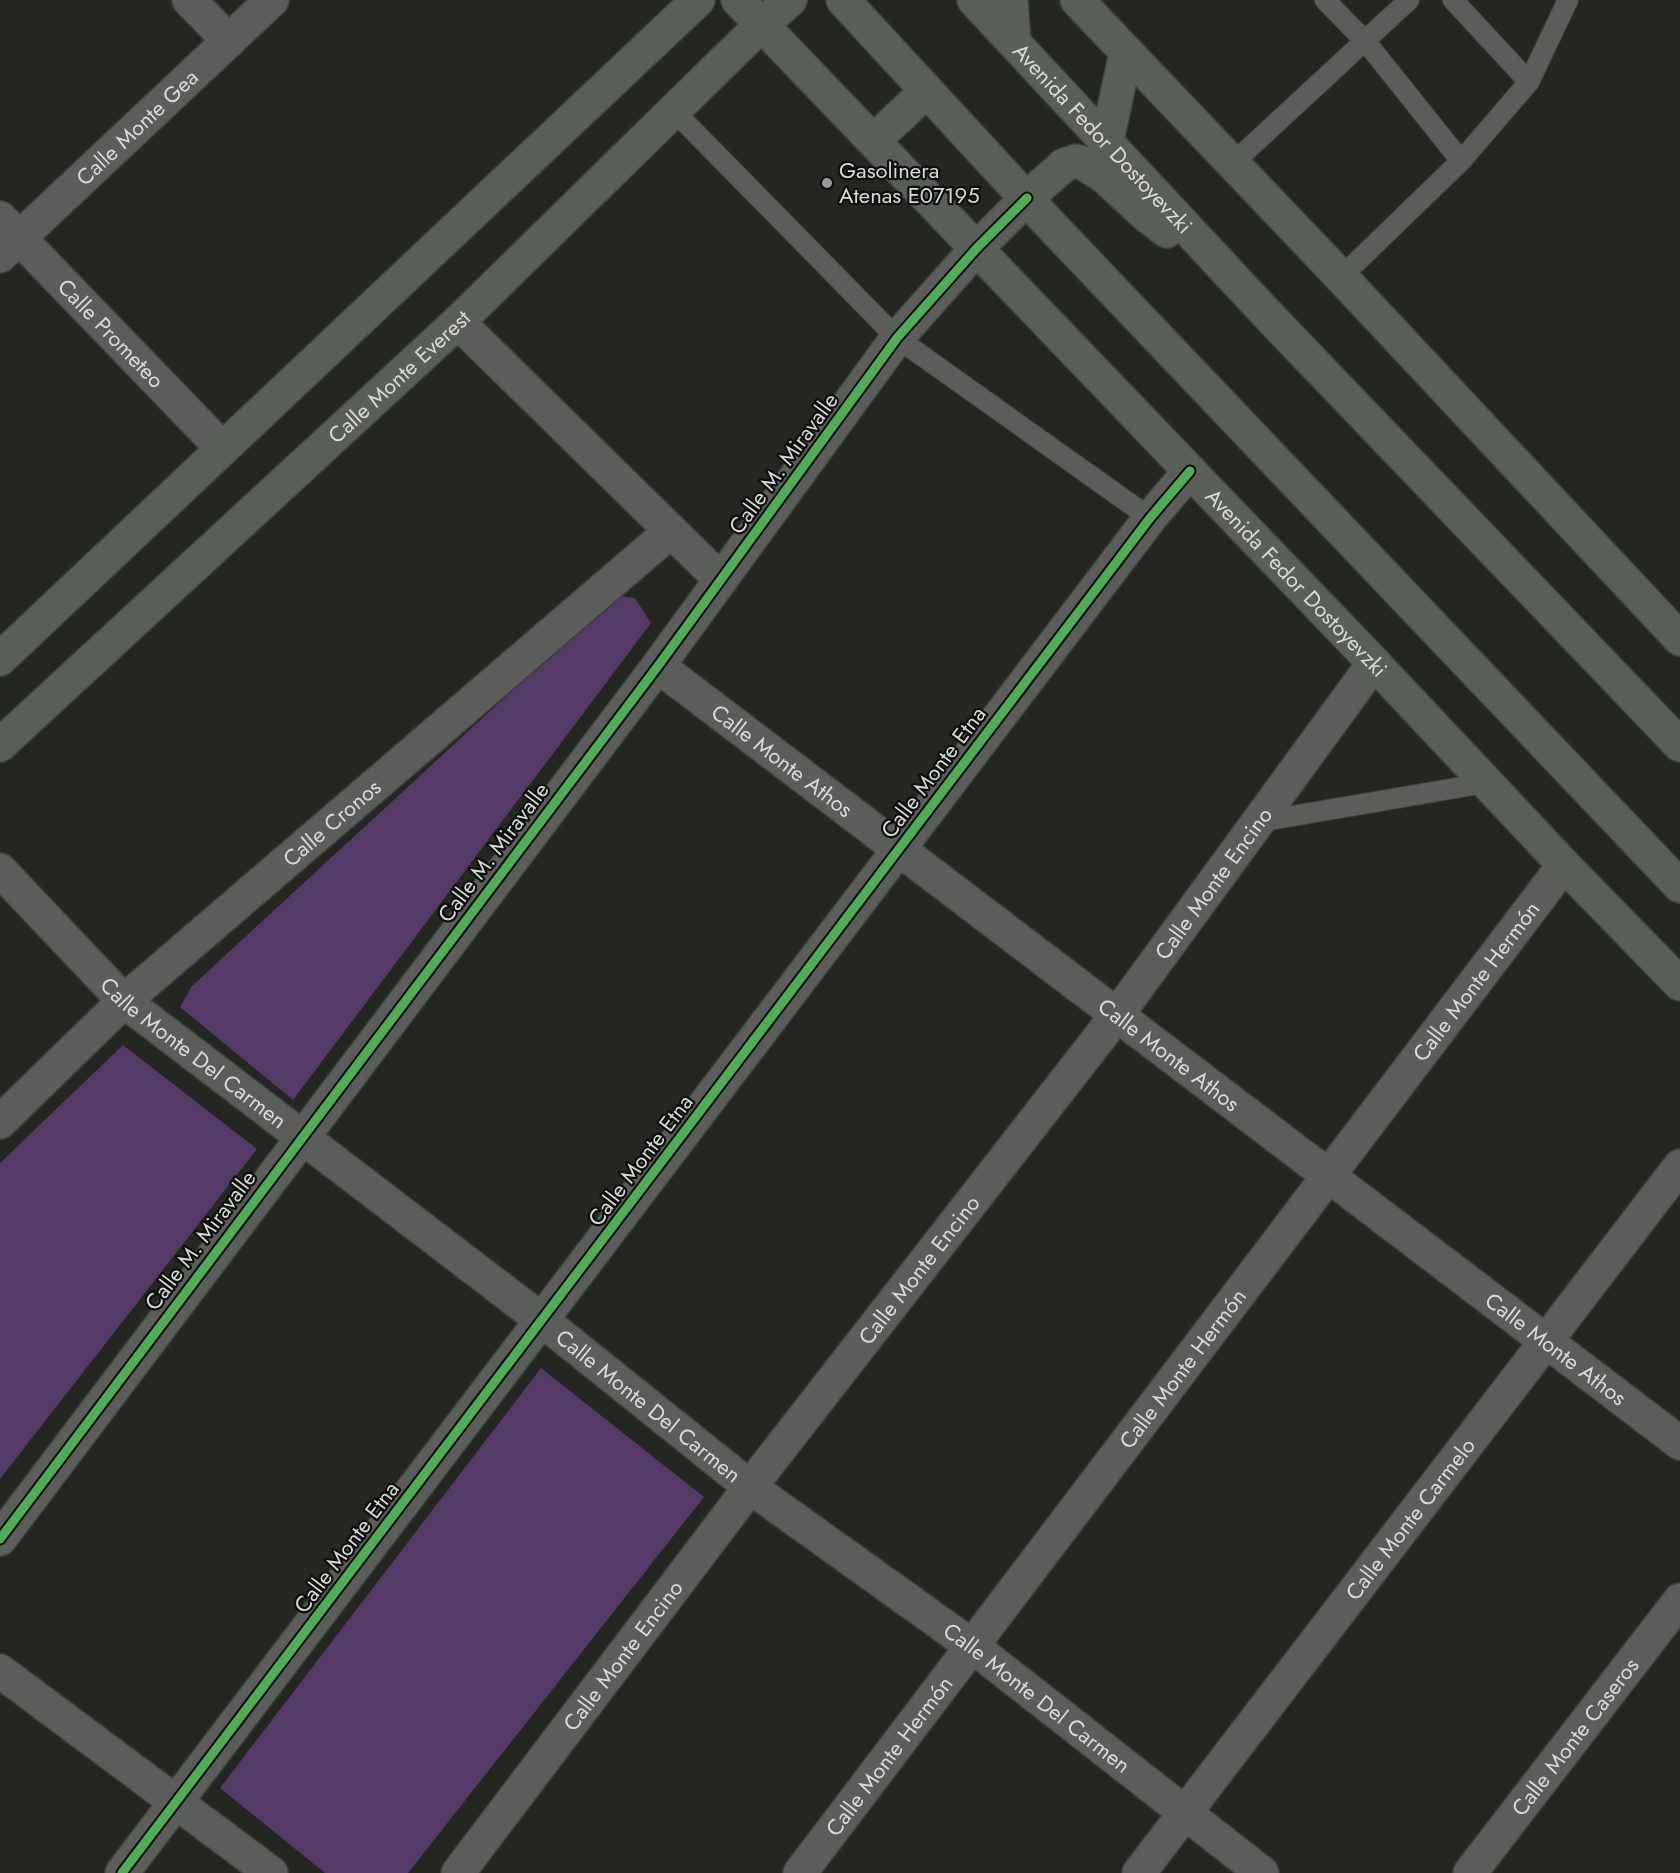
<svg xmlns="http://www.w3.org/2000/svg" width="1680" height="1873" viewBox="0 0 1680 1873" font-family="Jost,sans-serif">
	<style>
		.green { fill: #543966 }
		.lines { fill: none; stroke-linecap: round; stroke-linejoin: round }
		.lane-casing { stroke: #3d403c; stroke-width: 22 }
		.street-casing { stroke: #3d403c; stroke-width: 36 }
		.secondary-casing { stroke: #3d403c; stroke-width: 36 }
		.lane { stroke: #5b5d5a; stroke-width: 20 }
		.street { stroke: #5b5d5a; stroke-width: 33 }
		.secondary { stroke: #5a5e58; stroke-width: 33 }
		.cycleway-casing { stroke: #0d0f0c; stroke-width: 13 }
		.cycleway { stroke: #51ab58; stroke-width: 9 }
		.poi-dot { fill: #989b97; stroke: #0d0f0c; stroke-width: 2 }
		.labels { text-anchor: middle; dominant-baseline: central; stroke-width: 4.5; stroke-linejoin: round; paint-order: stroke }
		.street-label { font-size: 22px; fill: #d7dad6; stroke: #0d0f0c }
		.poi-label { font-size: 22px; fill: #d7dad6; stroke: #0d0f0c; text-anchor: start }
	</style>
	<rect width="100%" height="100%" fill="#232621"/>
	<path class="green" d="M616,595L635,598L651,623L293,1100L180,1007L192,986Z
		M123,1045L257,1149L0,1479V1163Z
		M541,1368L704,1497L408,1873H325L220,1788Z"/>
	<g class="lines">
		<defs>
			<path id="lane" d="M1325,0L1366,42L1461,161
				M1453,0L1529,82
				M674,111L897,338L1150,518
				M1233,163L1409,0
				M1341,277L1461,161L1529,82L1568,0
				M1258,822L1485,783"/>
			<g id="street">
				<path d="M189,0L229,41"/>
				<path id="s1" d="M0,218L222,448"/>
				<path id="s2" d="M0,256L272,0"/>
				<path d="M458,322L721,580"/>
				<path id="s3" d="M658,666L1680,1443"/>
				<path id="s4" d="M0,870L124,1001L543,1321L750,1487L972,1646L1262,1873"/>
				<path id="s5" d="M0,1122L124,1001L671,531"/>
				<path d="M0,1539L658,666L897,338L976,249L1027,198"/>
				<path d="M0,1671L271,1873"/>
				<path d="M122,1873L1150,518L1190,471"/>
				<path id="s6" d="M458,1873L750,1487L1117,1015L1374,663"/>
				<path id="s7" d="M800,1873L1564,865"/>
				<path id="s8" d="M1139,1873L1680,1166"/>
				<path id="s9" d="M1470,1873L1680,1600"/>
			</g>
			<g id="secondary">
				<path id="s10" d="M738,0L1374,663L1564,865L1680,984"/>
				<path d="M843,0L1046,220L1680,886"/>
				<path id="s11" d="M974,0L1267,314L1680,745"/>
				<path d="M1011,0L1014,42"/>
				<path d="M1077,0L1341,277L1680,639"/>
				<path d="M874,140L927,91"/>
				<path d="M1107,140L1126,53"/>
				<path d="M1027,198L1064,165L1076,161L1083,163L1106,178L1147,216L1167,231"/>
				<path d="M0,659L698,0"/>
				<path id="s12" d="M0,745L458,322L762,24L790,0"/>
			</g>
		</defs>
		<use href="#lane" class="lane-casing"/>
		<use href="#street" class="street-casing"/>
		<use href="#secondary" class="secondary-casing"/>
		<use href="#lane" class="lane"/>
		<use href="#street" class="street"/>
		<use href="#secondary" class="secondary"/>
		<defs>
			<path id="cycleway" d="M0,1539L658,666L897,338L976,249L1027,198
				M122,1873L1150,518L1190,471"/>
		</defs>
		<use href="#cycleway" class="cycleway-casing"/>
		<use href="#cycleway" class="cycleway"/>
	</g>
	<circle class="poi-dot" cx="827" cy="183" r="6"/>
	<g class="labels">
		<g class="street-label">
			<text stroke="none"><textPath href="#s2" startOffset="188">Calle Monte Gea</textPath></text>
			<text stroke="none"><textPath href="#s11" startOffset="189">Avenida Fedor Dostoyevzki</textPath></text>
			<text stroke="none"><textPath href="#s1" startOffset="160">Calle Prometeo</textPath></text>
			<text stroke="none"><textPath href="#s12" startOffset="543">Calle Monte Everest</textPath></text>
			<text transform="translate(783 463) rotate(-54)">Calle M. Miravalle</text>
			<text stroke="none"><textPath href="#s10" startOffset="807">Avenida Fedor Dostoyevzki</textPath></text>
			<text stroke="none"><textPath href="#s3" startOffset="156">Calle Monte Athos</textPath></text>
			<text transform="translate(933 772) rotate(-53)">Calle Monte Etna</text>
			<text stroke="none"><textPath href="#s5" startOffset="447">Calle Cronos</textPath></text>
			<text transform="translate(493 852) rotate(-53)">Calle M. Miravalle</text>
			<text stroke="none"><textPath href="#s6" startOffset="1245">Calle Monte Encino</textPath></text>
			<text stroke="none"><textPath href="#s7" startOffset="1119">Calle Monte Hermón</textPath></text>
			<text stroke="none"><textPath href="#s4" startOffset="267">Calle Monte Del Carmen</textPath></text>
			<text stroke="none"><textPath href="#s3" startOffset="642">Calle Monte Athos</textPath></text>
			<text transform="translate(640 1160) rotate(-53)">Calle Monte Etna</text>
			<text transform="translate(200 1240) rotate(-53)">Calle M. Miravalle</text>
			<text stroke="none"><textPath href="#s6" startOffset="759">Calle Monte Encino</textPath></text>
			<text stroke="none"><textPath href="#s3" startOffset="1128">Calle Monte Athos</textPath></text>
			<text stroke="none"><textPath href="#s7" startOffset="633">Calle Monte Hermón</textPath></text>
			<text stroke="none"><textPath href="#s4" startOffset="843">Calle Monte Del Carmen</textPath></text>
			<text stroke="none"><textPath href="#s8" startOffset="446">Calle Monte Carmelo</textPath></text>
			<text transform="translate(346 1547) rotate(-53)">Calle Monte Etna</text>
			<text stroke="none"><textPath href="#s6" startOffset="273">Calle Monte Encino</textPath></text>
			<text stroke="none"><textPath href="#s4" startOffset="1329">Calle Monte Del Carmen</textPath></text>
			<text stroke="none"><textPath href="#s9" startOffset="172">Calle Monte Caseros</textPath></text>
			<text stroke="none"><textPath href="#s7" startOffset="147">Calle Monte Hermón</textPath></text>
		</g>
		<g class="poi-label">
			<text x="839" y="170">Gasolinera<tspan x="839" dy="25">Atenas E07195</tspan></text>
		</g>
	</g>
</svg>
